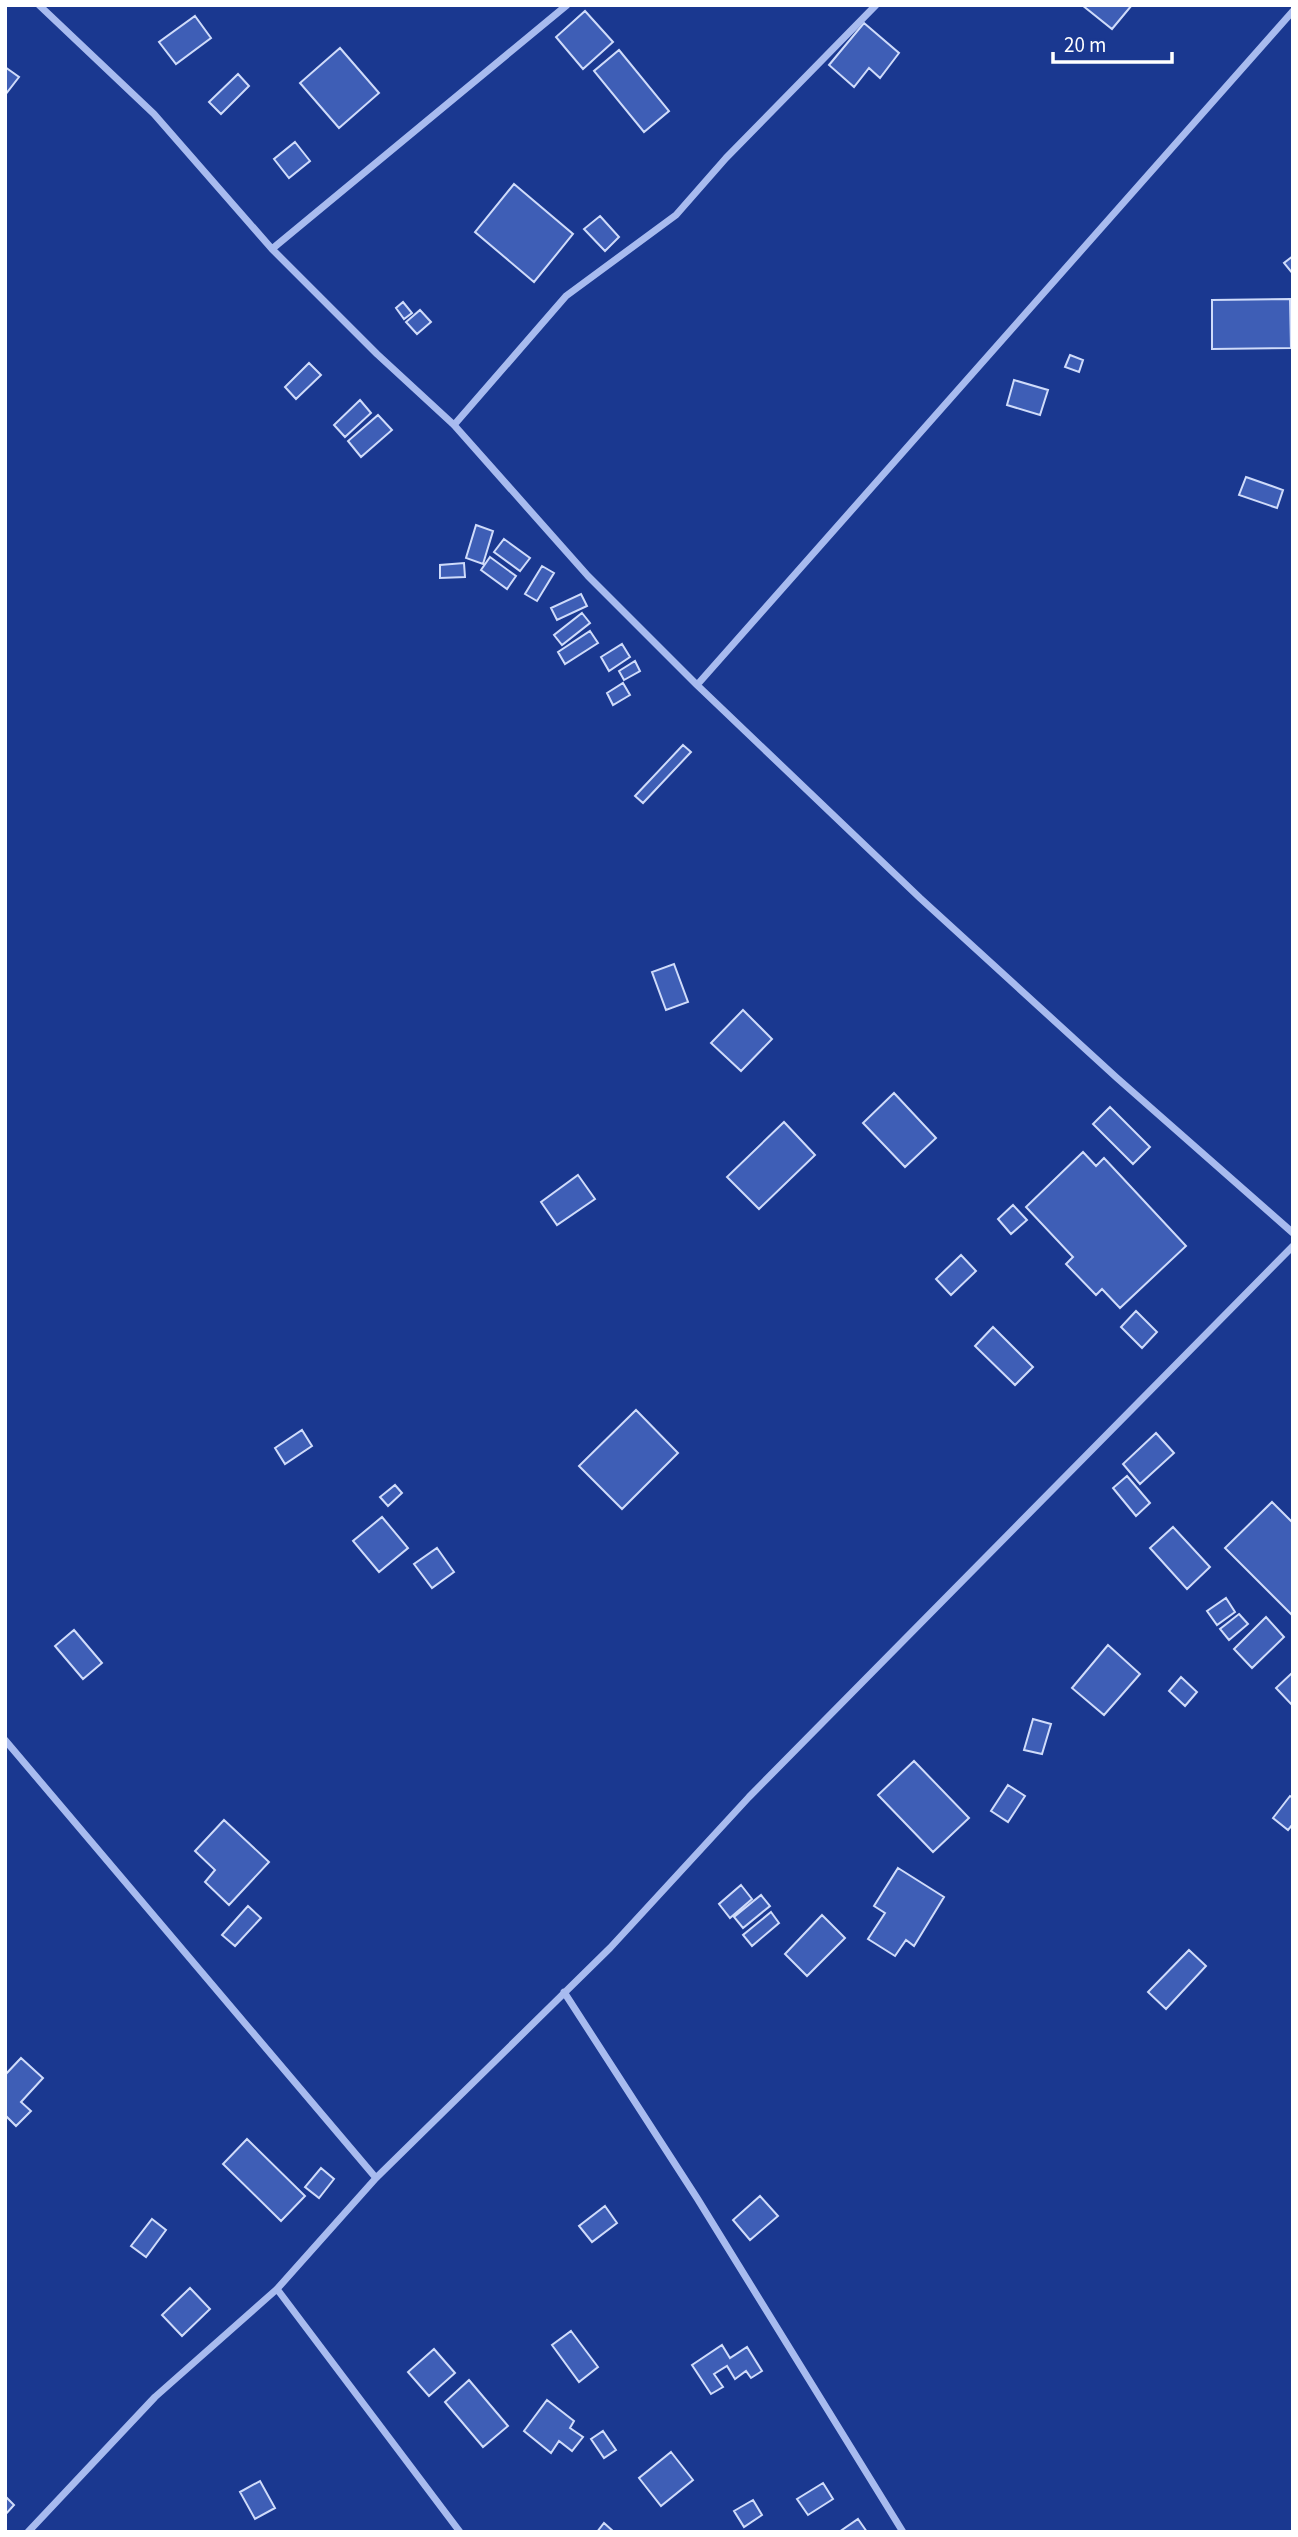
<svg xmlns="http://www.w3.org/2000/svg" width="1298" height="2537" viewBox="0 0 1298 2537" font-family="'Source Sans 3',sans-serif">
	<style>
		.building { fill: #3e5eb6; stroke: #cfdbfa; stroke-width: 2 }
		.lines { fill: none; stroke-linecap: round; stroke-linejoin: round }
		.minor { stroke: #a8bbef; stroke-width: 7 }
	</style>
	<rect width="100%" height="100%" fill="#1a3890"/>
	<path class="building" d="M1082,5H1132L1112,29Z
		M585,11L613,42L583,69L556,37Z
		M195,16L211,38L176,64L159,42Z
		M864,23L899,53L880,78L869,68L854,87L829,65Z
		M340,48L379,93L339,128L300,83Z
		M619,50L669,111L644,132L594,71Z
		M5,67L19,77L5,95Z
		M238,74L249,86L221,114L209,102Z
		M295,142L310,161L289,178L274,159Z
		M514,184L573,234L534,282L475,232Z
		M600,216L619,237L605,251L584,229Z
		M1293,256V274L1284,263Z
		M1290,299L1291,348L1212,349V300Z
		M403,302L412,313L404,319L396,308Z
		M420,310L431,322L417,334L406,322Z
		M1070,355L1083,360L1079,372L1065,367Z
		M309,363L321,375L296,399L285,387Z
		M1014,380L1048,390L1040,415L1007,405Z
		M360,400L371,413L345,437L334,425Z
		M378,415L392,430L361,457L348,441Z
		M1246,477L1283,490L1277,508L1239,495Z
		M476,525L493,531L483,564L466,558Z
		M504,539L530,558L520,571L494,552Z
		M490,557L516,576L507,589L481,570Z
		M464,563L465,577L440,578V565Z
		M542,566L554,573L537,601L525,594Z
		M581,594L587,606L557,620L551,608Z
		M582,613L590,623L562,645L554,635Z
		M590,631L598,643L565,664L558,652Z
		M622,644L630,657L609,671L601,657Z
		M635,661L640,671L624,680L619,671Z
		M623,683L630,695L613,705L607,693Z
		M683,745L691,752L643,803L635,796Z
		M674,964L688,1002L666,1010L652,972Z
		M743,1010L772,1039L741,1071L711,1043Z
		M894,1093L936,1138L905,1167L863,1123Z
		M1110,1107L1150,1147L1133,1164L1093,1124Z
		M784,1122L815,1155L759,1209L727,1177Z
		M1083,1152L1096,1166L1104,1158L1186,1246L1120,1308L1102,1289L1096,1295L1066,1264L1073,1257L1026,1207Z
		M578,1175L595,1199L557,1225L541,1202Z
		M1013,1205L1027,1220L1011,1234L998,1219Z
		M961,1255L976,1271L951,1295L936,1279Z
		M1136,1311L1157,1332L1142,1348L1121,1327Z
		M993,1327L1033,1367L1015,1385L975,1346Z
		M636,1410L678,1453L622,1509L579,1466Z
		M302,1430L312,1446L285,1464L275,1448Z
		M1156,1433L1174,1453L1140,1484L1123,1464Z
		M1127,1476L1150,1503L1136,1516L1113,1488Z
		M395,1485L402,1493L388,1506L380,1497Z
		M1272,1502L1293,1523V1616L1225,1548Z
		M382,1517L408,1548L379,1572L353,1541Z
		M1173,1527L1210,1567L1187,1589L1150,1548Z
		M437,1548L454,1572L432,1588L414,1564Z
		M1226,1598L1235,1612L1217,1625L1207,1611Z
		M1239,1614L1248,1624L1229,1640L1220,1629Z
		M1266,1617L1284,1637L1252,1668L1234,1649Z
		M74,1630L102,1663L83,1679L55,1646Z
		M1108,1645L1140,1674L1104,1715L1072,1688Z
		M1293,1672V1706L1276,1688Z
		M1181,1677L1197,1692L1185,1706L1169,1691Z
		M1033,1719L1051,1724L1042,1754L1024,1750Z
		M914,1761L969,1818L933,1852L878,1795Z
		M1008,1785L1025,1796L1008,1822L991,1811Z
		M1290,1796L1293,1798V1824L1288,1830L1273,1818Z
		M224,1820L269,1862L229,1905L205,1882L215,1870L195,1851Z
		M898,1868L944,1897L914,1946L906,1940L895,1956L868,1939L885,1913L874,1906Z
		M741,1885L752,1899L730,1918L719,1904Z
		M761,1895L770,1906L743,1928L734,1917Z
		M248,1906L261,1918L235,1946L222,1935Z
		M771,1912L779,1923L752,1946L743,1935Z
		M822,1915L845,1938L807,1976L785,1954Z
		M1189,1950L1206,1966L1166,2009L1148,1992Z
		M21,2058L43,2078L21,2102L31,2111L16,2126L5,2115V2075Z
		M247,2139L305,2196L281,2221L223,2164Z
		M321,2168L334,2179L319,2198L305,2187Z
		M760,2196L778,2216L750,2240L733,2220Z
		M605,2206L617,2223L592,2242L579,2226Z
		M152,2219L166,2230L146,2257L131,2246Z
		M190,2288L210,2309L182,2336L162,2315Z
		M571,2331L598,2367L579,2382L552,2345Z
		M722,2345L730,2358L747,2347L762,2371L751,2378L746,2371L735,2379L727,2366L714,2374L723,2387L711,2394L692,2365Z
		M434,2349L455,2373L429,2396L408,2372Z
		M469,2380L508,2426L483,2447L445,2402Z
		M547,2400L574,2421L570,2428L583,2437L572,2451L559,2441L551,2453L524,2431Z
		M603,2431L616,2450L604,2458L591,2439Z
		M671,2452L693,2480L661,2506L639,2478Z
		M260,2481L275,2508L255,2519L240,2492Z
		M823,2483L833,2499L808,2515L797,2499Z
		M5,2496L14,2505L5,2515Z
		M753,2500L762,2515L744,2527L734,2511Z
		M858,2519L867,2532H839Z
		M604,2523L614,2532H597Z"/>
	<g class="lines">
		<path class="minor" d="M39,5L154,114L272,249L377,354L454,425L588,576L697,685L920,898L1117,1078L1293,1233
			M272,249L567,5
			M454,425L566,296L676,215L726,158L876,5
			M697,685L1293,11
			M5,1740L376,2178
			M564,1992L697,2198L903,2532
			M277,2289L460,2532
			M28,2532L155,2397L277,2289L376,2178L610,1948L749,1797L1293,1246"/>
	</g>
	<rect width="1298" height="2537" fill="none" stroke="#ffffff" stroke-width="14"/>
	<path d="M1053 52v10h119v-10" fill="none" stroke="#ffffff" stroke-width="3.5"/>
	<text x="1064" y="52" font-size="21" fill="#ffffff" stroke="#1a3890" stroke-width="5" paint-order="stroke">20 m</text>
</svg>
